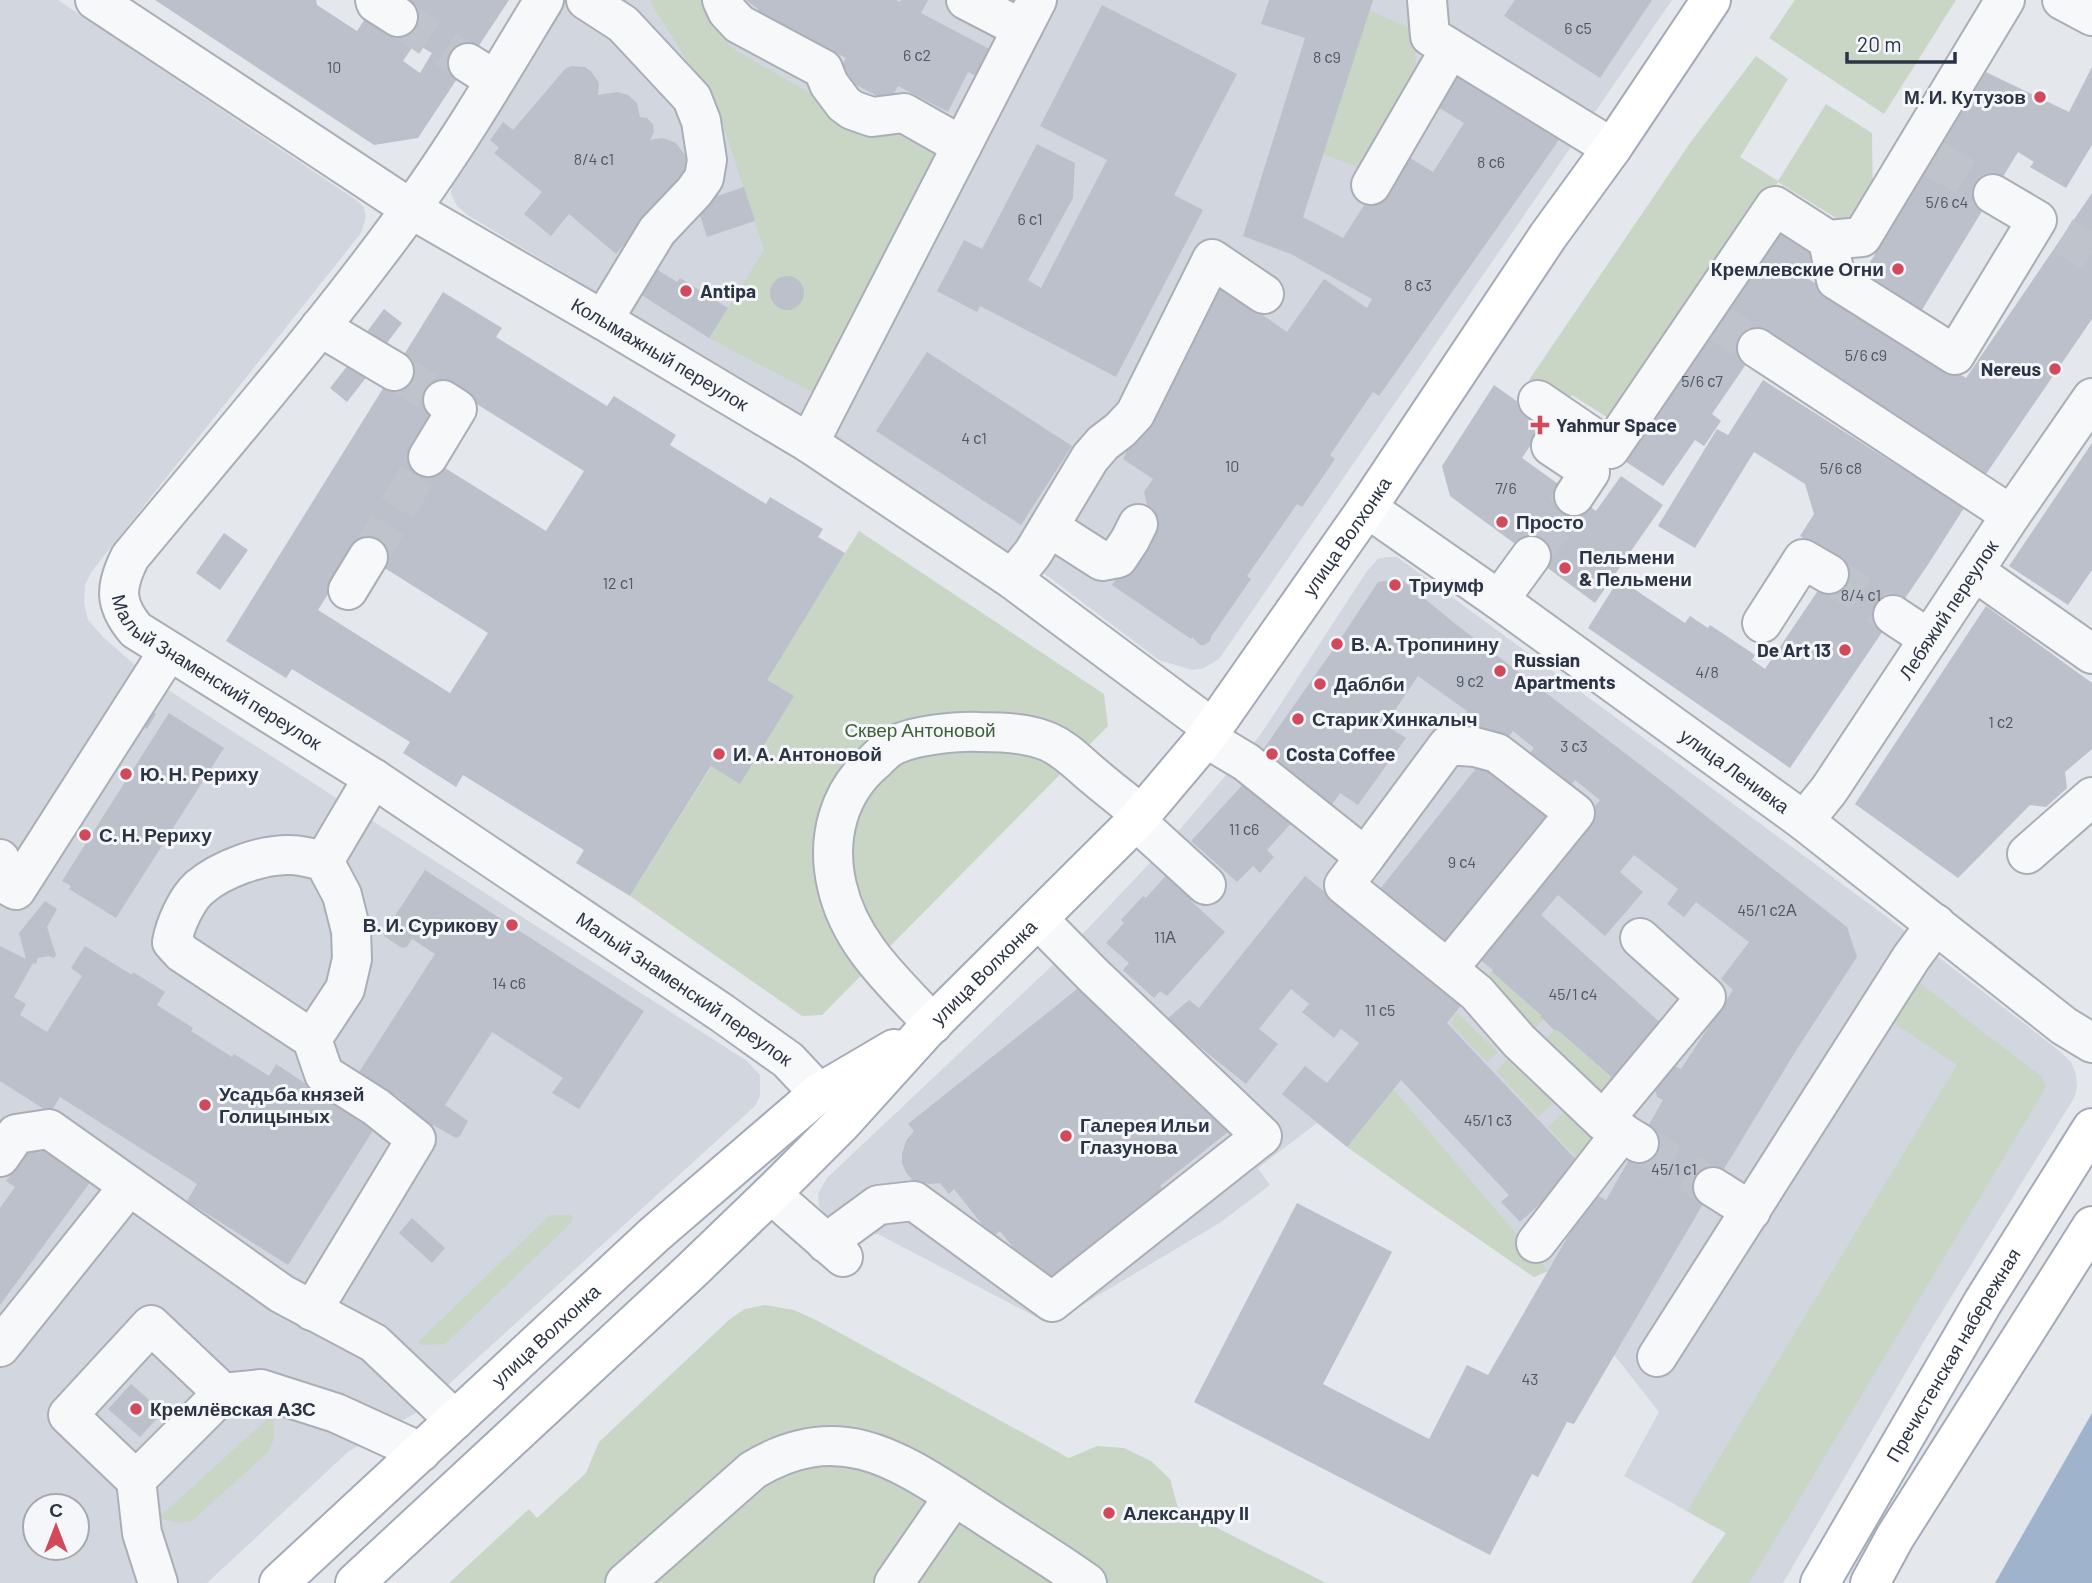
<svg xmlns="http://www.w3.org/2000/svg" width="2092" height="1583" viewBox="0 0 2092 1583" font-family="Barlow,sans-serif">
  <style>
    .built { fill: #d2d6de; fill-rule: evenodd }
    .green { fill: #c9d6c5 }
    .water { fill: #9fb4cc }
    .building { fill: #bbc0ca; fill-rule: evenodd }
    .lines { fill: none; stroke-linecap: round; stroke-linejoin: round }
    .minor-tunnel { stroke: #bfc3cb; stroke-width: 38; stroke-dasharray: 38 19; stroke-linecap: butt }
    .minor-casing { stroke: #a9aeb7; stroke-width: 42 }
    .major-casing { stroke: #a3abb8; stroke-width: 42 }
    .minor { stroke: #f7f8fa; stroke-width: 38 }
    .major { stroke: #fff; stroke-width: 38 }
    .poi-dot { fill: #d1495b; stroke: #f4f6f9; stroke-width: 2.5 }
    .labels { text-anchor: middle; stroke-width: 6; stroke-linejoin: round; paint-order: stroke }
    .number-label { font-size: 16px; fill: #4f5766 }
    .poi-label { font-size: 19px; font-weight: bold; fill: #2b3445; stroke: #f4f6f9; text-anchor: start }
    .street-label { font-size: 19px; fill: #2b3445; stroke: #f4f6f9 }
    .park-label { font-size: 19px; fill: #3f6138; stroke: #f4f6f9 }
  </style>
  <rect width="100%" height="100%" fill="#e4e7ec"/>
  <!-- built -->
  <g class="built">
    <path d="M0 0H58L356 200 363 206 366 217 361 233 92 571 85 585 84 603 88 620 103 637 151 679 747 1061 760 1075V1096L755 1106 419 1411 348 1452 207 1583H0ZM35 1506H77V1548H35Z"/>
    <path d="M559 0H1672L1219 659 1204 668 1192 670 1159 660 1037 568 932 509 614 303 469 216 457 206 451 194 452 179Z"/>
    <path d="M1387 557H1397L1415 570 1887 917 2058 1050 2071 1062 2076 1075 2077 1087 2074 1098 1927 1336 1783 1583H1691L1726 1533 1624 1476 1659 1412 1548 1271 1534 1277 1419 1198 1317 1123 1258 1168 1270 1185 1221 1222 1062 1317 1040 1319 878 1234H861L848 1227 827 1216 819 1207 818 1194 827 1178 1058 960 1164 848 1261 734 1367 571 1378 559Z"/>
  </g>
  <!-- green -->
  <g class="green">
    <path d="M649 0H702C710 21 719 37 737 51L880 134 902 132 942 154 816 394 709 338 764 250 719 112Z"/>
    <path d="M1795 0H1956L1884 114 1769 38Z"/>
    <path d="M1369 10 1414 30 1417 84 1366 170 1323 154Z"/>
    <path d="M1756 56 1788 79 1740 157 1778 181 1826 104 1872 133 1873 207 1844 223 1778 182 1616 423 1572 395 1565 404 1529 380 1690 143Z"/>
    <path d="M859 531 1104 694 1108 726 822 1015 802 1016 630 896Z"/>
    <path d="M1492 972 1542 1016 1543 1019 1532 1032 1480 984Z"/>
    <path d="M1913 978 2041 1076 2046 1085 2045 1089 1749 1583H1691L1726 1533 1687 1511 1957 1065 1895 1024 1892 1019Z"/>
    <path d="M1457 1013 1498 1052 1487 1062 1450 1023Z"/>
    <path d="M1554 1030 1559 1031 1616 1081 1603 1095 1544 1042Z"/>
    <path d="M1507 1060 1554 1103 1538 1117 1496 1071Z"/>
    <path d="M1393 1089 1548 1271 1534 1277 1419 1198 1347 1147Z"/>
    <path d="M1564 1112 1591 1137 1596 1146 1583 1165 1548 1127Z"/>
    <path d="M550 1215H571L573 1218 572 1222 445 1344 422 1345 418 1342Z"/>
    <path d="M765 1305 794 1310 818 1321 1069 1458 1097 1446 1124 1448 1151 1461 1170 1479 1178 1508 1326 1583H449L529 1509 537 1518 586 1473 599 1442 730 1319 745 1309Z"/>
    <path d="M273 1414 274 1439 269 1451 192 1521 180 1523 158 1518Z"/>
  </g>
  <!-- water -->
  <path class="water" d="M2092 1413V1583H1995Z"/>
  <!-- building -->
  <g class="building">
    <path d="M155 0H316L317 5 357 31 370 11 392 26 409 0H509L418 138 374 145ZM415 43 432 53 420 73 403 61Z"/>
    <path d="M746 0H896L900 2 901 0H928L921 13 995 52 981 78 968 72 948 112 898 86 889 102 837 75 846 58 818 44 814 50 755 16 758 9Z"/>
    <path d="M1269 0H1373L1303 217 1343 238 1399 151 1433 172 1464 123 1428 101 1449 67 1561 137 1379 396 1373 392 1330 455 1335 459 1302 507 1297 504 1247 576 1251 579 1213 634H1212L1210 641 1204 645H1200L1192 637 1191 639 1112 585 1159 518 1148 510 1144 492 1153 479 1123 459 1211 279 1287 332 1324 279 1367 308 1372 299 1291 254 1243 236 1305 38 1261 24Z"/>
    <path d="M1515 0H1652L1600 78 1504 16Z"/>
    <path d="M1102 5 1237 74 1174 195 1203 210 1116 377 980 306 977 312 937 291 964 240 982 249 1037 144 1075 163 1073 198 1028 280 1041 288 1107 160 1040 126Z"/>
    <path d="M571 66 585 67 591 71 599 83 598 95 617 92 628 95 637 103 640 117 647 118 653 124 654 132 650 140 662 138 669 140 676 143 685 155 687 170 616 254 569 214 551 236 524 214 542 192 494 153 499 148 490 140 503 122 513 130 565 69Z"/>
    <path d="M2092 67V145L2066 188 2030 167 2034 162 2018 152 1917 318 1858 282 1986 72 2069 112Z"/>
    <path d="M744 187 755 221 707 237 696 203Z"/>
    <path d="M2092 193V319L1986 474 1768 332 1712 414 1721 421 1704 446 1695 440 1663 486 1620 458 1770 227 1817 257 1804 276 1966 378Z"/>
    <path d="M656 269 677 282 680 278 728 308 709 338 640 294Z"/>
    <circle cx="787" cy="293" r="17"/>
    <path d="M443 292 502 328 496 337 607 406 614 396 676 435 670 445 766 504 770 497 823 529 818 537 845 553 767 680 794 696 740 784 711 766 630 896 576 863 584 850 463 775 456 787 403 753 410 742 292 669 286 678 226 641ZM451 388 584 471 546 531 413 448ZM356 550 488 633 450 693 318 610Z"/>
    <path d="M384 309 402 323 381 351 363 337Z"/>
    <path d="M927 352 1072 446 1021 525 876 431Z"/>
    <path d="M355 356 372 370 347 402 330 388Z"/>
    <path d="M1763 380 1964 508 1929 563 1790 768 1588 628 1619 579 1685 623 1690 616 1708 628 1710 625 1755 655 1752 660 1765 669 1838 561 1800 536 1814 514 1805 484 1754 452 1695 548 1658 526 1717 429 1728 435Z"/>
    <path d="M1494 385 1546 422 1522 458 1596 511 1621 476 1663 505 1595 603 1450 496 1442 466Z"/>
    <path d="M2092 443V570L2068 605 2009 566Z"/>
    <path d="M224 533 248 550 220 590 196 573Z"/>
    <path d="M1401 579 1453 622 1655 776 1847 927 1857 957 1797 1049 1713 1187 1574 1424 1567 1422 1538 1477 1532 1474 1490 1555 1194 1402 1297 1203 1392 1252 1323 1384 1429 1439 1467 1365 1488 1375 1593 1193 1606 1200 1663 1100 1657 1097 1655 1089 1668 1067 1675 1066 1681 1069 1733 990 1721 979 1749 942 1696 902 1684 917 1667 904 1678 889 1634 855 1620 872 1643 892 1605 936 1558 895 1541 915 1664 1026 1616 1081 1559 1031 1554 1030 1543 1019 1540 1017 1542 1016 1492 972 1493 970 1473 954 1600 800 1575 780 1566 792 1525 760 1534 748 1513 731 1504 743 1476 739 1457 725 1467 711 1418 676 1385 725 1406 738 1358 805 1340 793 1326 813 1257 758 1337 644 1378 582Z"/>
    <path d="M1986 606 2092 683V749L2065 772 2067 788 2046 807 2030 805 1958 878 1855 804Z"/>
    <path d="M146 708 156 714 147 729 137 722Z"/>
    <path d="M169 713 224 748 116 918 69 889 71 886 62 881Z"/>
    <path d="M1481 762 1555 821 1447 956 1373 898Z"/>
    <path d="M1249 778 1295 819 1267 850 1274 857 1260 873 1253 866 1237 882 1191 841Z"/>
    <path d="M425 870 644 1011 579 1109 552 1093 563 1078 492 1032 445 1105 468 1121 460 1136 456 1138 433 1125 429 1132 397 1113 404 1101 359 1072 435 954 412 939 407 947 402 948 384 936 385 931Z"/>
    <path d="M1170 871 1197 895 1191 901 1225 932 1167 996 1160 991 1154 998 1123 970 1129 963 1106 943 1124 923 1121 920 1143 896 1146 898Z"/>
    <path d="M1305 876 1463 1003 1447 1023 1582 1166 1520 1222 1501 1202 1509 1195 1401 1080 1347 1147 1282 1094 1305 1066 1327 1083 1359 1043 1341 1029 1334 1038 1302 1012 1309 1004 1291 989 1259 1029 1278 1044 1246 1084 1180 1031 1161 1047 1164 1056 1210 1113 1212 1112 1228 1132 1160 1186 1165 1192 1045 1288 1000 1231 992 1237 954 1189 949 1194 940 1183 931 1184 919 1183 912 1180 906 1172 902 1163V1154L906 1141 914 1131 908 1124 1086 982 1136 1046 1189 1000 1199 1008Z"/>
    <path d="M45 901 57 909 47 927 56 955 54 958 49 956 38 958 36 964 33 963 14 997 26 1004 20 1015 47 1032 82 976 71 968 85 946 132 975 133 972 165 992 157 1005 193 1028 191 1031 232 1057 234 1054 269 1076 276 1064 374 1129 288 1265 187 1201 197 1184 60 1097 50 1113 0 1081V946L26 959 19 933Z"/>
    <path d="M32 1147 40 1153 44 1147 91 1181 0 1305V1208L15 1187 6 1181Z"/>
    <path d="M412 1218 445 1248 432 1263 399 1233Z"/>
    <path d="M131 1384 163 1412 140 1437 108 1409Z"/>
  </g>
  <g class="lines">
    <!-- minor-tunnel -->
    <g class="minor-tunnel">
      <path d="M398 17 468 63"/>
      <path d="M1933 158 1993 194"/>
      <path d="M2063 236 2092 253"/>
      <path d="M1711 318 1757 348"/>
      <path d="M394 371 443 400"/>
      <path d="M1531 556 1574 496"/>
      <path d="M368 557 428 457"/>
      <path d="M1829 574 1893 615"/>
      <path d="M1639 1143 1713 1187"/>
    </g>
    <defs>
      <g id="minor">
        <path id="s1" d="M95 0 411 209 603 320 809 443 1012 579 1212 728"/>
        <path d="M375 0 376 3 398 17"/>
        <path id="s2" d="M544 0C501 71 459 143 410 210 323 330 225 442 130 557 115 587 114 604 136 630L373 778 722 1013 788 1060 819 1093"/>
        <path d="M586 0 623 24 692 98 701 121 707 160 704 178 694 192 657 231 603 320"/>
        <path d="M722 0 727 11 739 24 823 69 829 84 844 104 852 110 872 117 904 113 962 146"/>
        <path d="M966 0 1022 29"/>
        <path d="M1427 0 1430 36 1612 148"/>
        <path d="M2062 0 2092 16"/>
        <path d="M468 63 495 80"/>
        <path d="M1371 185 1450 49"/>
        <path d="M1828 240 1836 280 1955 355 2037 220 1993 194"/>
        <path d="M320 327 394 371"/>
        <path d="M1757 348 2011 515"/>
        <path d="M1538 400 1610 449 1775 206 1828 240 1862 237 2005 0"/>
        <path d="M809 443 1037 0"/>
        <path d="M1551 446 1590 472 1574 496"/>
        <path d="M428 457 457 409 443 400"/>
        <path id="s3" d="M1367 508 1499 600 1804 821 2064 1026 2092 1043"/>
        <path d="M1049 527 1102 561 1118 558 1130 540 1138 524"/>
        <path d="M1974 571 2092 654"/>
        <path d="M1012 579 1033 553 1090 458 1103 443 1120 430 1135 414 1212 259 1264 294"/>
        <path d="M348 590 368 557"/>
        <path d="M1499 600 1531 556"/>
        <path d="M1893 615 1929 639"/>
        <path d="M1762 623 1803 559 1829 574"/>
        <path d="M1206 738 1246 762 1365 857 1448 745 1475 747 1497 753 1575 813 1448 969"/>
        <path d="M1136 821 1206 885"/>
        <path id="s4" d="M1804 821 1829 790 2011 515 2092 398"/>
        <path d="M2027 854 2092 797"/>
        <path d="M1365 857 1344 885 1477 993 1519 1041 1603 1121 1639 1143"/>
        <path d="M0 859 5 884 16 890 168 652"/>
        <path d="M324 861 373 778"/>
        <path d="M933 1024C894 982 850 944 837 886 826 839 838 792 875 761 880 756 886 750 891 747 912 735 957 731 980 732 1003 732 1028 733 1049 742 1067 750 1080 765 1095 777 1110 790 1126 802 1141 814"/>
        <path d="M1603 1121 1706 997 1640 938"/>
        <path d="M0 1157 16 1134 49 1129 282 1294 374 1343 455 1420"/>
        <path d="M1713 1187 1751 1211"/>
        <path d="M771 1194 843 1257"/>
        <path d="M826 1243 878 1205 914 1201 1052 1302 1262 1136 1093 975 1038 919"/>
        <path d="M1536 1243 1622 1132"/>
        <path d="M312 1311 416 1139 376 1107 324 1074 312 1039 182 953 172 942C175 925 186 900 199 888 221 869 262 854 291 855 302 855 313 859 324 861L342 895 351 931 352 959 345 989 312 1039"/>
        <path d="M0 1347 129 1186"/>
        <path d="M1657 1357 1911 958 1936 924"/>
        <path d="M136 1480 68 1415 151 1325 223 1393"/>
        <path d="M158 1583 142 1533 136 1480 223 1393 261 1389 336 1413 421 1452"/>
        <path d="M625 1583 753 1470C843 1416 902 1463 979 1512 1015 1536 1052 1558 1087 1583"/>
        <path d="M894 1583 954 1496"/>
      </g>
      <g id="major">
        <path id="s5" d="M279 1583 655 1234 819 1093 894 1049"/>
        <path id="s6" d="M355 1583 691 1271 771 1194 841 1124 926 1030 1136 821 1206 738 1367 508 1548 236 1612 148 1711 0"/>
        <path id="s7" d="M1820 1583 1983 1302 2092 1128"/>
        <path d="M1870 1583 1895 1537 2092 1226"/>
      </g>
    </defs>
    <!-- minor casing -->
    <use href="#minor" class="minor-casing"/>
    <!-- major casing -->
    <use href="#major" class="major-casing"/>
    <!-- minor -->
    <use href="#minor" class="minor"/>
    <!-- major -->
    <use href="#major" class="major"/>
  </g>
  <!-- markers -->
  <g class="poi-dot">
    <circle cx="2040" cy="97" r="7"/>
    <circle cx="1898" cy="269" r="7"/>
    <circle cx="686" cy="291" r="7"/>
    <circle cx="2055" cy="369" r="7"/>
    <path d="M1536.5 414.5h7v7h7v7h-7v7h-7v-7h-7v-7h7z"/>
    <circle cx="1502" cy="522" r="7"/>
    <circle cx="1565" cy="568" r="7"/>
    <circle cx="1395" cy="585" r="7"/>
    <circle cx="1337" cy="644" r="7"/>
    <circle cx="1845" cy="650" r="7"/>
    <circle cx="1500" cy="671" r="7"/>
    <circle cx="1320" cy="684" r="7"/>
    <circle cx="1298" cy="719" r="7"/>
    <circle cx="719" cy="754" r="7"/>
    <circle cx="1272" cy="754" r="7"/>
    <circle cx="126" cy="774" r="7"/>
    <circle cx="85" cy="835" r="7"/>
    <circle cx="512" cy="925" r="7"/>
    <circle cx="205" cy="1105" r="7"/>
    <circle cx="1066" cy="1136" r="7"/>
    <circle cx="136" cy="1409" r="7"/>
    <circle cx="1109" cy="1513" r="7"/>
  </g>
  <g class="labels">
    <!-- number labels -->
    <g class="number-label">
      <text x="1578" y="34">6 с5</text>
      <text x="917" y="61">6 с2</text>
      <text x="1327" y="63">8 с9</text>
      <text x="334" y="73">10</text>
      <text x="594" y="165">8/4 с1</text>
      <text x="1491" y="168">8 с6</text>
      <text x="1947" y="208">5/6 с4</text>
      <text x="1030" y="225">6 с1</text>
      <text x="1418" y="291">8 с3</text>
      <text x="1866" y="361">5/6 с9</text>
      <text x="1702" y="387">5/6 с7</text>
      <text x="974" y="444">4 с1</text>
      <text x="1232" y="472">10</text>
      <text x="1841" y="474">5/6 с8</text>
      <text x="1506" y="494">7/6</text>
      <text x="618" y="589">12 с1</text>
      <text x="1861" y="601">8/4 с1</text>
      <text x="1707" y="678">4/8</text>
      <text x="1470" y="687">9 с2</text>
      <text x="2001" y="728">1 с2</text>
      <text x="1574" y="752">3 с3</text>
      <text x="1244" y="835">11 с6</text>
      <text x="1462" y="868">9 с4</text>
      <text x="1767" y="916">45/1 с2А</text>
      <text x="1165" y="943">11А</text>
      <text x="509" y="989">14 с6</text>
      <text x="1573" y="1000">45/1 с4</text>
      <text x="1380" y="1016">11 с5</text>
      <text x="1488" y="1126">45/1 с3</text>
      <text x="1674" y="1175">45/1 с1</text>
      <text x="1530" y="1385">43</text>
    </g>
    <!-- poi labels -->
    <g class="poi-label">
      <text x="2026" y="104" text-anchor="end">М. И. Кутузов</text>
      <text x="1884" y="276" text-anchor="end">Кремлевские Огни</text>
      <text x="700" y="298">Antipa</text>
      <text x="2041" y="376" text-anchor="end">Nereus</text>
      <text x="1556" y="432">Yahmur Space</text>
      <text x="1516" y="529">Просто</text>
      <text x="1579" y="564">Пельмени<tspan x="1579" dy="22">&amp; Пельмени</tspan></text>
      <text x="1409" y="592">Триумф</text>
      <text x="1351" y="651">В. А. Тропинину</text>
      <text x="1831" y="657" text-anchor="end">De Art 13</text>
      <text x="1514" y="667">Russian<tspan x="1514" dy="22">Apartments</tspan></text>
      <text x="1334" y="691">Даблби</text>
      <text x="1312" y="726">Старик Хинкалыч</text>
      <text x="733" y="761">И. А. Антоновой</text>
      <text x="1286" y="761">Costa Coffee</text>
      <text x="140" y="781">Ю. Н. Рериху</text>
      <text x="99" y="842">С. Н. Рериху</text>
      <text x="498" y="932" text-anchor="end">В. И. Сурикову</text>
      <text x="219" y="1101">Усадьба князей<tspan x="219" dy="22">Голицыных</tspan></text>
      <text x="1080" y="1132">Галерея Ильи<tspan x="1080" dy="22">Глазунова</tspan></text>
      <text x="150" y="1416">Кремлёвская АЗС</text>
      <text x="1123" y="1520">Александру II</text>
    </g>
    <!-- street labels -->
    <g class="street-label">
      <text dy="7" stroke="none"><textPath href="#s1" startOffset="667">Колымажный переулок</textPath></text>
      <text dy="7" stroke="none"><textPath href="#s6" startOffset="1446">улица Волхонка</textPath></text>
      <text dy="7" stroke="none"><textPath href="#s4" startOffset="256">Лебяжий переулок</textPath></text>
      <text dy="7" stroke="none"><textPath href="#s2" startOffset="863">Малый Знаменский переулок</textPath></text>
      <text dy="7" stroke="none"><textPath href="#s3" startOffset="452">улица Ленивка</textPath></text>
      <text dy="7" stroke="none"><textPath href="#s6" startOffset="877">улица Волхонка</textPath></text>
      <text dy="7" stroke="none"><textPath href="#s2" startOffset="1430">Малый Знаменский переулок</textPath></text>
      <text dy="7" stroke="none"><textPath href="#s5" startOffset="364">улица Волхонка</textPath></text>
      <text dy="7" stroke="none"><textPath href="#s7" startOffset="264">Пречистенская набережная</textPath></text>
    </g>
    <!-- park labels -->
    <g class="park-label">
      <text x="920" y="737">Сквер Антоновой</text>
    </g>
  </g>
  <!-- north arrow -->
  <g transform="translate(56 1527)"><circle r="33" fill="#f4f6f9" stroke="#a4a8b1" stroke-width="2"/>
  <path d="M0-5L12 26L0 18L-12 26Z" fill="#d1495b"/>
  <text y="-10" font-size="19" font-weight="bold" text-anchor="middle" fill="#2b3445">С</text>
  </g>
  <!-- scale -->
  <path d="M1847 52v10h108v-10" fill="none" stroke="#2b3445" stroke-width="3.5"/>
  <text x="1857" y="52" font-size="21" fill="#2b3445" stroke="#f4f6f9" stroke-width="5" paint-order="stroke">20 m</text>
</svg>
